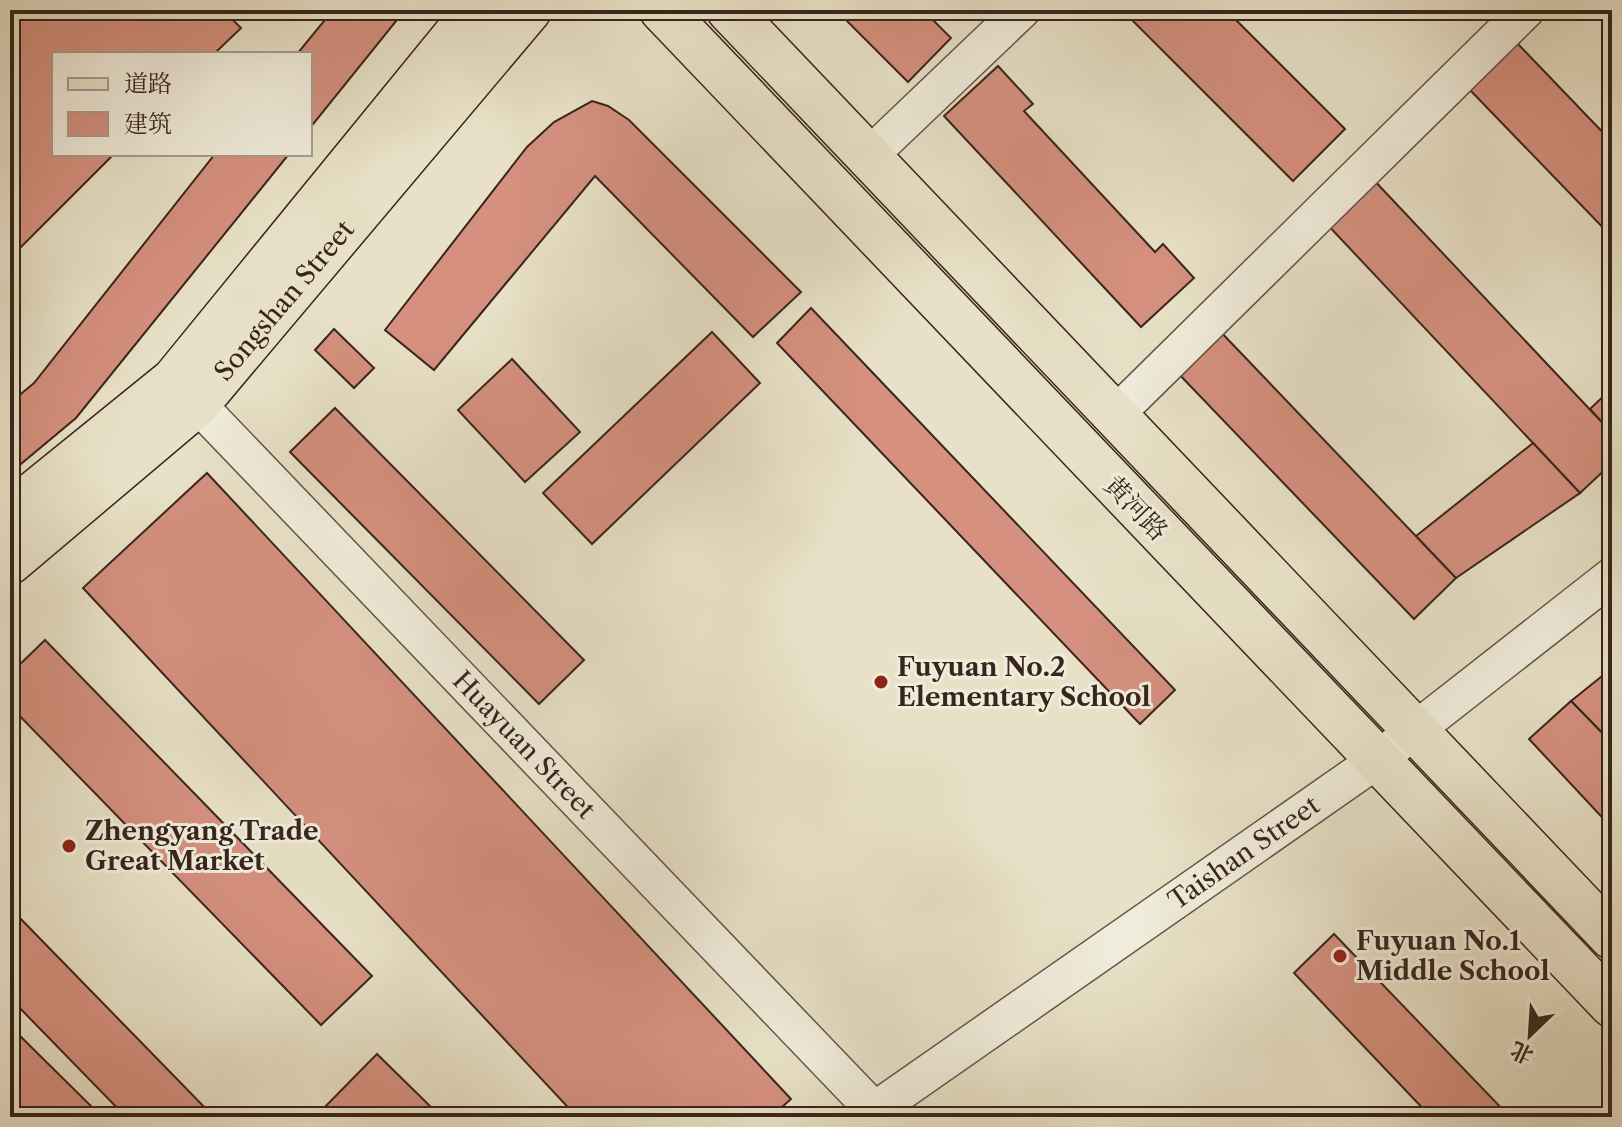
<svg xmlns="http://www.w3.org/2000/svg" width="1622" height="1127" viewBox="0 0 1622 1127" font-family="'Libre Caslon Text','Noto Serif SC',serif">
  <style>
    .building { fill: #d5907f; stroke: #38251c; stroke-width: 2 }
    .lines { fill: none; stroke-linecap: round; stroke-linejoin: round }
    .minor-casing { stroke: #645447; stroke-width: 39 }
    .major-casing { stroke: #38251c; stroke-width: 47 }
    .minor { stroke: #f0ecdb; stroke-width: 36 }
    .major { stroke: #e8e1c7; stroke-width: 44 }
    .poi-dot { fill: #8f2418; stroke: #f0ecdb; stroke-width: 3 }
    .labels { text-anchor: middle; stroke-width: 6; stroke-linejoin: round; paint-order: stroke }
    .street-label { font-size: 26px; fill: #38251c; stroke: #f0ecdb }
    .poi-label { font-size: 26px; font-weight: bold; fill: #38251c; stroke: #f0ecdb; text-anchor: start }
  </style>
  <rect width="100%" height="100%" fill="#e8e1c7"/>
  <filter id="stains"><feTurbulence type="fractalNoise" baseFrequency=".0025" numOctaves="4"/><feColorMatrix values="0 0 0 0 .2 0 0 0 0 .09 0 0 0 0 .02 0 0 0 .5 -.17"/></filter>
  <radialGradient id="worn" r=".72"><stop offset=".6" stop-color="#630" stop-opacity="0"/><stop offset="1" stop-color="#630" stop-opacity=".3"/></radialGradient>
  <!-- building -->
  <g class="building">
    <path d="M10 10H223L241 28 214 54H54V154H114L10 258Z"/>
    <path d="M333 10H405L310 128V54H297Z"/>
    <path d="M836 10H923L951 38 908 82Z"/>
    <path d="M1122 10H1226L1345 129 1293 181Z"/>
    <path d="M1517 43 1612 142V237L1469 89Z"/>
    <path d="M998 66 1033 104 1024 111 1155 252 1163 244 1194 278 1141 327 944 116Z"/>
    <path d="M592 101 608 106 629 120 801 292 753 337 595 176 434 370 385 330 527 147 554 122Z"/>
    <path d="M215 154H289L76 418 10 473V403L34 383Z"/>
    <path d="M1371 177 1612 433V463L1580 493 1324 221Z"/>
    <path d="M811 308 1175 690 1140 724 777 343Z"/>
    <path d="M1217 328 1456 578 1414 619 1174 369Z"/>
    <path d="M334 329 374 368 354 388 315 350Z"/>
    <path d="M712 332 760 383 592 544 543 493Z"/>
    <path d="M512 359 580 432 525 482 458 410Z"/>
    <path d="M1612 388V433L1590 409Z"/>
    <path d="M335 408 584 660 539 704 290 452Z"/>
    <path d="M1533 443 1580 493 1456 578 1416 536Z"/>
    <path d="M207 473 791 1099 771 1117H577L83 588Z"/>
    <path d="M45 640 372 976 321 1025 10 706V674Z"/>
    <path d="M1612 668V743L1571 701Z"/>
    <path d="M1571 701 1612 743V828L1529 739Z"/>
    <path d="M15 913 214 1117H126L10 998V917Z"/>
    <path d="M1334 934 1510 1117H1431L1294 973Z"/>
    <path d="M12 1028 102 1117H10Z"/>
    <path d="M377 1054 437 1113 432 1117H315Z"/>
    <path d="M1612 1073V1094L1602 1083Z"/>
    <path d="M454 1109 462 1117H446Z"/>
  </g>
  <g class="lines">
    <defs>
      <g id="minor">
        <path d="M868 157 1022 10"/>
        <path id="s1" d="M178 384 874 1110"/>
        <path d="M1114 416 1526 10"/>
        <path id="s2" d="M865 1117 1377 760 1612 576"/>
      </g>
      <g id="major">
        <path d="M662 10 1612 1005"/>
        <path d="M729 10 1612 937"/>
        <path d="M10 513 174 380 476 10"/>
        <path id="s3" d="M10 562 197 404 529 10"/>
      </g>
    </defs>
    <!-- minor casing -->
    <use href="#minor" class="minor-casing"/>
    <!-- major casing -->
    <use href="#major" class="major-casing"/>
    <!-- minor -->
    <use href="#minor" class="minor"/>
    <!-- major -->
    <use href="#major" class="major"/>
  </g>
  <!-- markers -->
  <g class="poi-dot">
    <circle cx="881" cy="682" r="8"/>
    <circle cx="69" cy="846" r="8"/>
    <circle cx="1340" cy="956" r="8"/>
  </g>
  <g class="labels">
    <!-- street labels -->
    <g class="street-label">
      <text dy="9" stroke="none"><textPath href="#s3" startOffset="380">Songshan Street</textPath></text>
      <text transform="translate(1136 508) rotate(46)" y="9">黄河路</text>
      <text dy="9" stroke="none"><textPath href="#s1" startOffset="500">Huayuan Street</textPath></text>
      <text dy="9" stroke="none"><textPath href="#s2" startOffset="462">Taishan Street</textPath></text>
    </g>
    <!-- poi labels -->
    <g class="poi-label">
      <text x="897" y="676">Fuyuan No.2<tspan x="897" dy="30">Elementary School</tspan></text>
      <text x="85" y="840">Zhengyang Trade<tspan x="85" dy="30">Great Market</tspan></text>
      <text x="1356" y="950">Fuyuan No.1<tspan x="1356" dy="30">Middle School</tspan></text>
    </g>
  </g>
  <!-- margin -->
  <rect width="1622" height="1127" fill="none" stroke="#e8e1c7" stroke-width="40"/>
  <rect x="12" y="12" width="1598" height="1103" fill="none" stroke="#38251c" stroke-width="4"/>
  <rect x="20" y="20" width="1582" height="1087" fill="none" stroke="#38251c" stroke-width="2"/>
  <!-- legend -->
  <rect x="52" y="52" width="260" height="104" fill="#f0ecdb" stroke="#a69c8f" stroke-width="2"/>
  <rect x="68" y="78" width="40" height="12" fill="#e8e1c7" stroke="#a69c8f" stroke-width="2"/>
  <text x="124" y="92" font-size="24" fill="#38251c">道路</text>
  <rect x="68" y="112" width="40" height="24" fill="#d5907f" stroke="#a69c8f" stroke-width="2"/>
  <text x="124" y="132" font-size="24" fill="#38251c">建筑</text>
  <!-- north arrow -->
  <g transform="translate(1530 1035) rotate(205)" stroke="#f0ecdb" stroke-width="6" paint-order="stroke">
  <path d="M0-6L14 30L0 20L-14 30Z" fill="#38251c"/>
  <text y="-12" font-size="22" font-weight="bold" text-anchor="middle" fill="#38251c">北</text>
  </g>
  <rect width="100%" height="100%" filter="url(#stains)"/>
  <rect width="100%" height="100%" fill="url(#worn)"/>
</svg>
